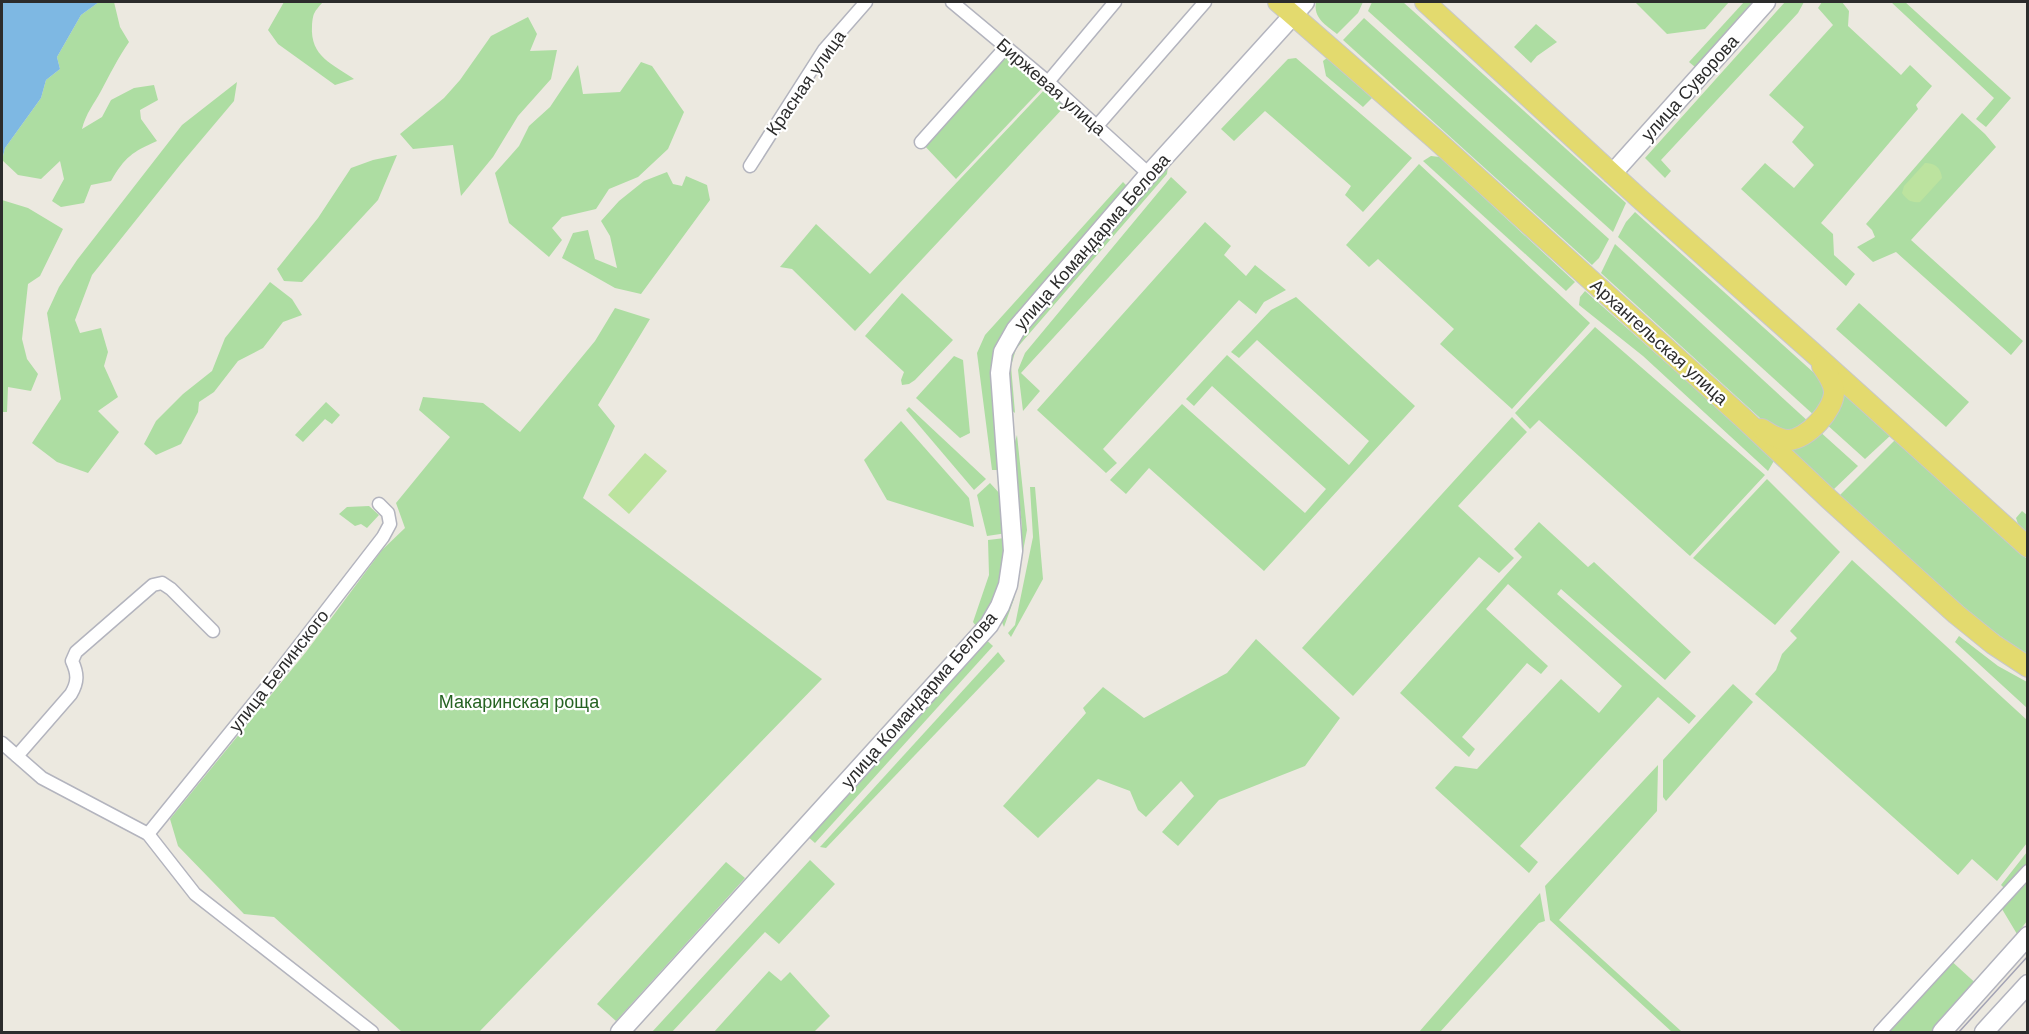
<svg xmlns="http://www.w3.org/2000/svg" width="2029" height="1034" viewBox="0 0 2029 1034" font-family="Arial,sans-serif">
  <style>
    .green { fill: #addda2 }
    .pitch { fill: #bce39f }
    .water { fill: #7eb8e3 }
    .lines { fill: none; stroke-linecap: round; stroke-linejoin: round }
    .minor-casing { stroke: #b3b4be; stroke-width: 15 }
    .secondary-casing { stroke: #b3b4be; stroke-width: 21 }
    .primary-casing { stroke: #c8c8c8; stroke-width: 22 }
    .minor { stroke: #fff; stroke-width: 12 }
    .secondary { stroke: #fff; stroke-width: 18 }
    .primary { stroke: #e3da6e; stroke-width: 20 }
    .tram { stroke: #a3a3b4; stroke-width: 1.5 }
    .labels { text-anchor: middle; stroke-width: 4.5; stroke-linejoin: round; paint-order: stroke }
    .street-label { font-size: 18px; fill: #2c2c2c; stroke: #fff }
    .park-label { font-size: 18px; fill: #266322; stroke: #fff }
  </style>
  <rect width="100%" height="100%" fill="#ece9e0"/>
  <!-- green -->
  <g class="green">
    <path d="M99 2H114L120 27 129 42C118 58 110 74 101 91 94 104 86 113 82 129L102 117 111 100 134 88 154 85 158 100 140 110 141 119 157 141C132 152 125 157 111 181L91 185 84 203 61 207 52 201 64 179 60 161 41 179 18 175 2 160 5 148 41 98 46 80 60 69 57 57 81 15Z"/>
    <path d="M284 2H323C314 12 313 13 312 26 310 57 333 64 354 79L335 85 278 44 268 30Z"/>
    <path d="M1316 2H1363L1358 13 1337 34C1326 25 1313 18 1316 2Z"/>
    <path d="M1372 2H1403L1626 203 1613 232 1368 11Z"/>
    <path d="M1635 2H1729L1705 29 1667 34Z"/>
    <path d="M1744 2H1754L1695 67 1689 62Z"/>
    <path d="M1785 2H1804L1798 13 1661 160 1671 171 1665 178 1645 158Z"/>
    <path d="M1822 2H1842L1849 11 1848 26 1901 75 1910 65 1932 86 1916 105 1918 109 1821 223 1833 234 1834 255 1855 274 1846 286 1741 189 1765 163 1794 188 1814 165 1792 142 1804 127 1769 95 1833 25 1818 8Z"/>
    <path d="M1891 2H1905L2011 98 1986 127 1976 119 1994 98Z"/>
    <path d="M528 17 537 34 530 51 557 50 551 79 518 116 493 157 461 196 453 145 413 149 400 134 444 98 460 80 491 36Z"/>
    <path d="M1364 18 1609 239 1599 258 1592 265 1343 40Z"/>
    <path d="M1536 24 1557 42 1537 56 1531 63 1514 47Z"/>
    <path d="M1006 47 1048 82 956 179 921 142Z"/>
    <path d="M1296 58 1412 158 1363 212 1345 195 1351 186 1265 111 1234 141 1221 129 1288 59Z"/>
    <path d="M1327 58 1372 98 1363 107 1326 76 1323 61Z"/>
    <path d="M641 62 652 66 684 112 668 149 638 177 609 189 596 209 562 217 552 228 562 240 549 257 509 223 495 173 519 146 529 126 550 107 578 65 583 94 620 92Z"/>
    <path d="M237 82 234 101 180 165 92 275 75 320 80 333 101 328 108 352 104 366 118 397 98 411 119 432 88 473 57 462 32 443 61 399 47 313 59 287 77 260 182 125Z"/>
    <path d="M1047 87 1066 105 855 331 792 269 780 267 816 224 870 274Z"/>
    <path d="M1962 113 1985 134 1996 147 1911 240 2023 341 2011 355 1896 252 1873 262 1857 247 1875 237 1872 230 1866 224Z"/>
    <path d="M397 155 378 200 302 282 284 281 277 269 318 218 351 168 373 160Z"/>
    <path d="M1431 156 1440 157 1575 282 1566 291 1423 161Z"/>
    <path d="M1419 164 1590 323 1512 409 1440 344 1454 329 1378 259 1369 267 1346 245Z"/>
    <path d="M1168 166 1167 174 1016 349 1011 366 1015 413 1010 409 1007 376 1010 355 1018 338Z"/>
    <path d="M667 172 673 184 682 186 686 176 707 185 710 200 641 294 615 288 562 258 573 233 588 230 595 259 617 268 610 236 601 221 619 201 644 181Z"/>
    <path d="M1171 177 1187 192 1021 373 1040 391 1023 411 1018 370 1025 353Z"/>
    <path d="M1123 182 1130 189 1002 335 992 359 1001 470H992L977 353 985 335Z"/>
    <path d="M2 200 28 208 63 229 40 276 28 284 22 339 27 359 38 374 31 391 8 387 7 412H2Z"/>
    <path d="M1635 212 1823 381 1828 391 1816 417 1618 237 1626 222Z"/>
    <path d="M1205 222 1231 246 1224 255 1246 276 1255 265 1286 290 1264 302 1256 314 1239 300 1103 449 1117 463 1106 473 1037 410Z"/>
    <path d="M1615 244 1810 423 1794 435 1772 429 1601 273Z"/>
    <path d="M270 282 292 299 302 315 283 322 263 348 238 361 214 392 199 402 198 412 181 444 156 455 144 444 156 421 183 394 212 371 225 338Z"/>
    <path d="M1585 291 1775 459 1768 471 1643 356 1579 305 1580 297Z"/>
    <path d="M902 293 953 340 915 380 909 384 902 385 901 380 904 372 865 336Z"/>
    <path d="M1296 297 1415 406 1264 571 1149 468 1126 494 1110 480 1182 404 1305 513 1326 489 1212 386 1194 406 1186 399 1227 355 1349 465 1369 441 1257 340 1239 358 1231 352 1271 310Z"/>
    <path d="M1859 303 1969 402 1946 427 1836 329Z"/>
    <path d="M615 308 650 319 598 405 615 426 583 498 822 679 479 1032H402L274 917 244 914 178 846 170 819 306 652 382 550 405 528 396 503 450 437 419 410 423 397 483 403 520 432 595 341Z"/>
    <path d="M1595 327 1765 475 1690 556 1539 420 1530 429 1515 413Z"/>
    <path d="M954 356 963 360 970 433 960 438 916 398Z"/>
    <path d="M1840 388 1891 435 1865 459 1825 423Z"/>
    <path d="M326 402 340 415 332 424 325 419 303 442 295 435Z"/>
    <path d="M909 407 986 479 974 490 906 410Z"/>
    <path d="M1512 417 1527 432 1458 506 1514 558 1499 573 1479 557 1353 696 1302 648Z"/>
    <path d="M901 421 969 498 974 527 887 500 864 460Z"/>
    <path d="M1818 430 1858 466 1833 490 1782 445Z"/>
    <path d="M1017 435 1027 530 1014 599 1004 627 1001 620C1011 590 1023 562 1022 530 1021 499 1007 464 1017 435Z"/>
    <path d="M1896 439 2027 559V655C1959 609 1900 551 1839 496Z"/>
    <path d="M1767 479 1840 552 1775 625 1693 558Z"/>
    <path d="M990 483 1001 495 1007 533 987 536 977 495Z"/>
    <path d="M1030 487H1035L1043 579 1011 637 1008 633 1015 625 1033 537Z"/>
    <path d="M369 506 379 515 367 528 361 524 355 526 339 514 347 507Z"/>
    <path d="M2022 511 2027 515V533L2018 524 2016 518Z"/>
    <path d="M1539 522 1588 567 1594 562 1691 652 1665 680 1561 589 1557 594 1696 716 1689 724 1658 697 1520 846 1538 862 1529 873 1435 788 1455 766 1477 769 1561 679 1599 713 1622 686 1508 584 1486 609 1548 666 1541 674 1527 663 1462 737 1475 749 1469 757 1400 693 1522 557 1514 549Z"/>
    <path d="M1005 538 1006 563 999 597 979 630 973 622 989 575 988 540Z"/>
    <path d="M1852 560 2027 720V843L1997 881 1972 859 1958 875 1755 694 1776 670 1782 654 1797 638 1790 631Z"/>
    <path d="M1959 636 1998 666 2027 682V708L1955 642Z"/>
    <path d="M983 637 993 646 815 843 806 835Z"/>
    <path d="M1256 639 1340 718 1305 766 1219 800 1178 846 1162 832 1194 796 1181 781 1146 817 1138 810 1130 791 1098 779 1038 838 1003 806 1086 713 1083 708 1103 687 1144 718 1227 673Z"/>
    <path d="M998 652 1005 661 826 848 820 847Z"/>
    <path d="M1733 684 1753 702 1666 801 1663 797V760Z"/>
    <path d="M1658 765 1657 811 1559 920 1681 1031 1679 1032H1672L1550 920 1545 886Z"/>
    <path d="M2027 852V921L2017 934 2002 909 2013 896 2001 885Z"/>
    <path d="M810 860 835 884 779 944 765 932 672 1032H652Z"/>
    <path d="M726 862 745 878 616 1021 597 1004Z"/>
    <path d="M1540 893 1545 921 1539 923 1440 1032H1419Z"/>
    <path d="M1948 958 1981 988 1942 1032H1880Z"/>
    <path d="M769 971 781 981 790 972 830 1016 814 1032H714Z"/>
  </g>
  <!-- pitch -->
  <g class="pitch">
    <path d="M1925 163C1935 163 1941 168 1942 178L1920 202C1911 203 1907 200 1902 193L1904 186Z"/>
    <path d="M645 453 667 471 629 514 608 495Z"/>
  </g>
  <!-- water -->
  <path class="water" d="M2 2H99L81 15 57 57 60 69 46 80 41 98 5 148 2 160Z"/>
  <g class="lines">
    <defs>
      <g id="minor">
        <path d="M952 2 1048 82 1149 174"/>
        <path d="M1048 82 1115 2"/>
        <path d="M1096 127 1205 2"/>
        <path d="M921 142 1006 47"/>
        <path d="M750 166 824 50 866 2"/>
        <path d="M2 743 42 778 148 834 195 894 372 1032"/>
        <path d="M17 756 71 694C78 682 78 674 72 661L76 652 153 585 162 583 171 589 213 631"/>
        <path d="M148 834 267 687 383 537 390 524 388 513 379 504"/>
        <path d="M1880 1032 2028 871"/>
      </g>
      <g id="secondary">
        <path d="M1612 174 1766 2"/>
        <path d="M620 1032 989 625 1000 606 1008 585 1013 551 1000 373 1003 352 1016 329 1149 174 1305 2"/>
        <path d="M1942 1032 2028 936"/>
        <path d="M1984 1032 2028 984"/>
      </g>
      <g id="primary">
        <path d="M1278 2 1435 139 1742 417 1830 500 1956 614 1993 644 2028 667"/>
        <path d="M1425 2 1640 199 1811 351 2028 547"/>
        <path d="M1762 429C1770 434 1778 440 1788 440 1807 440 1835 409 1834 391 1833 381 1827 374 1822 366"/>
      </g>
    </defs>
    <!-- minor casing -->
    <use href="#minor" class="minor-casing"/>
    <!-- secondary casing -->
    <use href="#secondary" class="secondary-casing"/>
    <!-- primary casing -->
    <use href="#primary" class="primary-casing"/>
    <!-- minor -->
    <use href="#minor" class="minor"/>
    <!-- secondary -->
    <use href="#secondary" class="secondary"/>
    <!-- primary -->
    <use href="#primary" class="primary"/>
    <!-- tram -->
    <path class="tram" d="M1959 1032 2028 956"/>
  </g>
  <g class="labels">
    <!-- street labels -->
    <g class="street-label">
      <text transform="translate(806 83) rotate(-55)" y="6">Красная улица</text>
      <text transform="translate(1051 87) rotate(41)" y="6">Биржевая улица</text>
      <text transform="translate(1690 88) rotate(-48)" y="6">улица Суворова</text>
      <text transform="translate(1092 242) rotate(-49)" y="6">улица Командарма Белова</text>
      <text transform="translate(1659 342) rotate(42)" y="6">Архангельская улица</text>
      <text transform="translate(279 671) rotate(-52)" y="6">улица Белинского</text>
      <text transform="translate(919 700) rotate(-49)" y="6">улица Командарма Белова</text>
    </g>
    <!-- park labels -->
    <g class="park-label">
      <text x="519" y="708">Макаринская роща</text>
    </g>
  </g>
  <!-- border -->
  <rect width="2029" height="1034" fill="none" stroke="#2c2c2c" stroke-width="6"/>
</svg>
